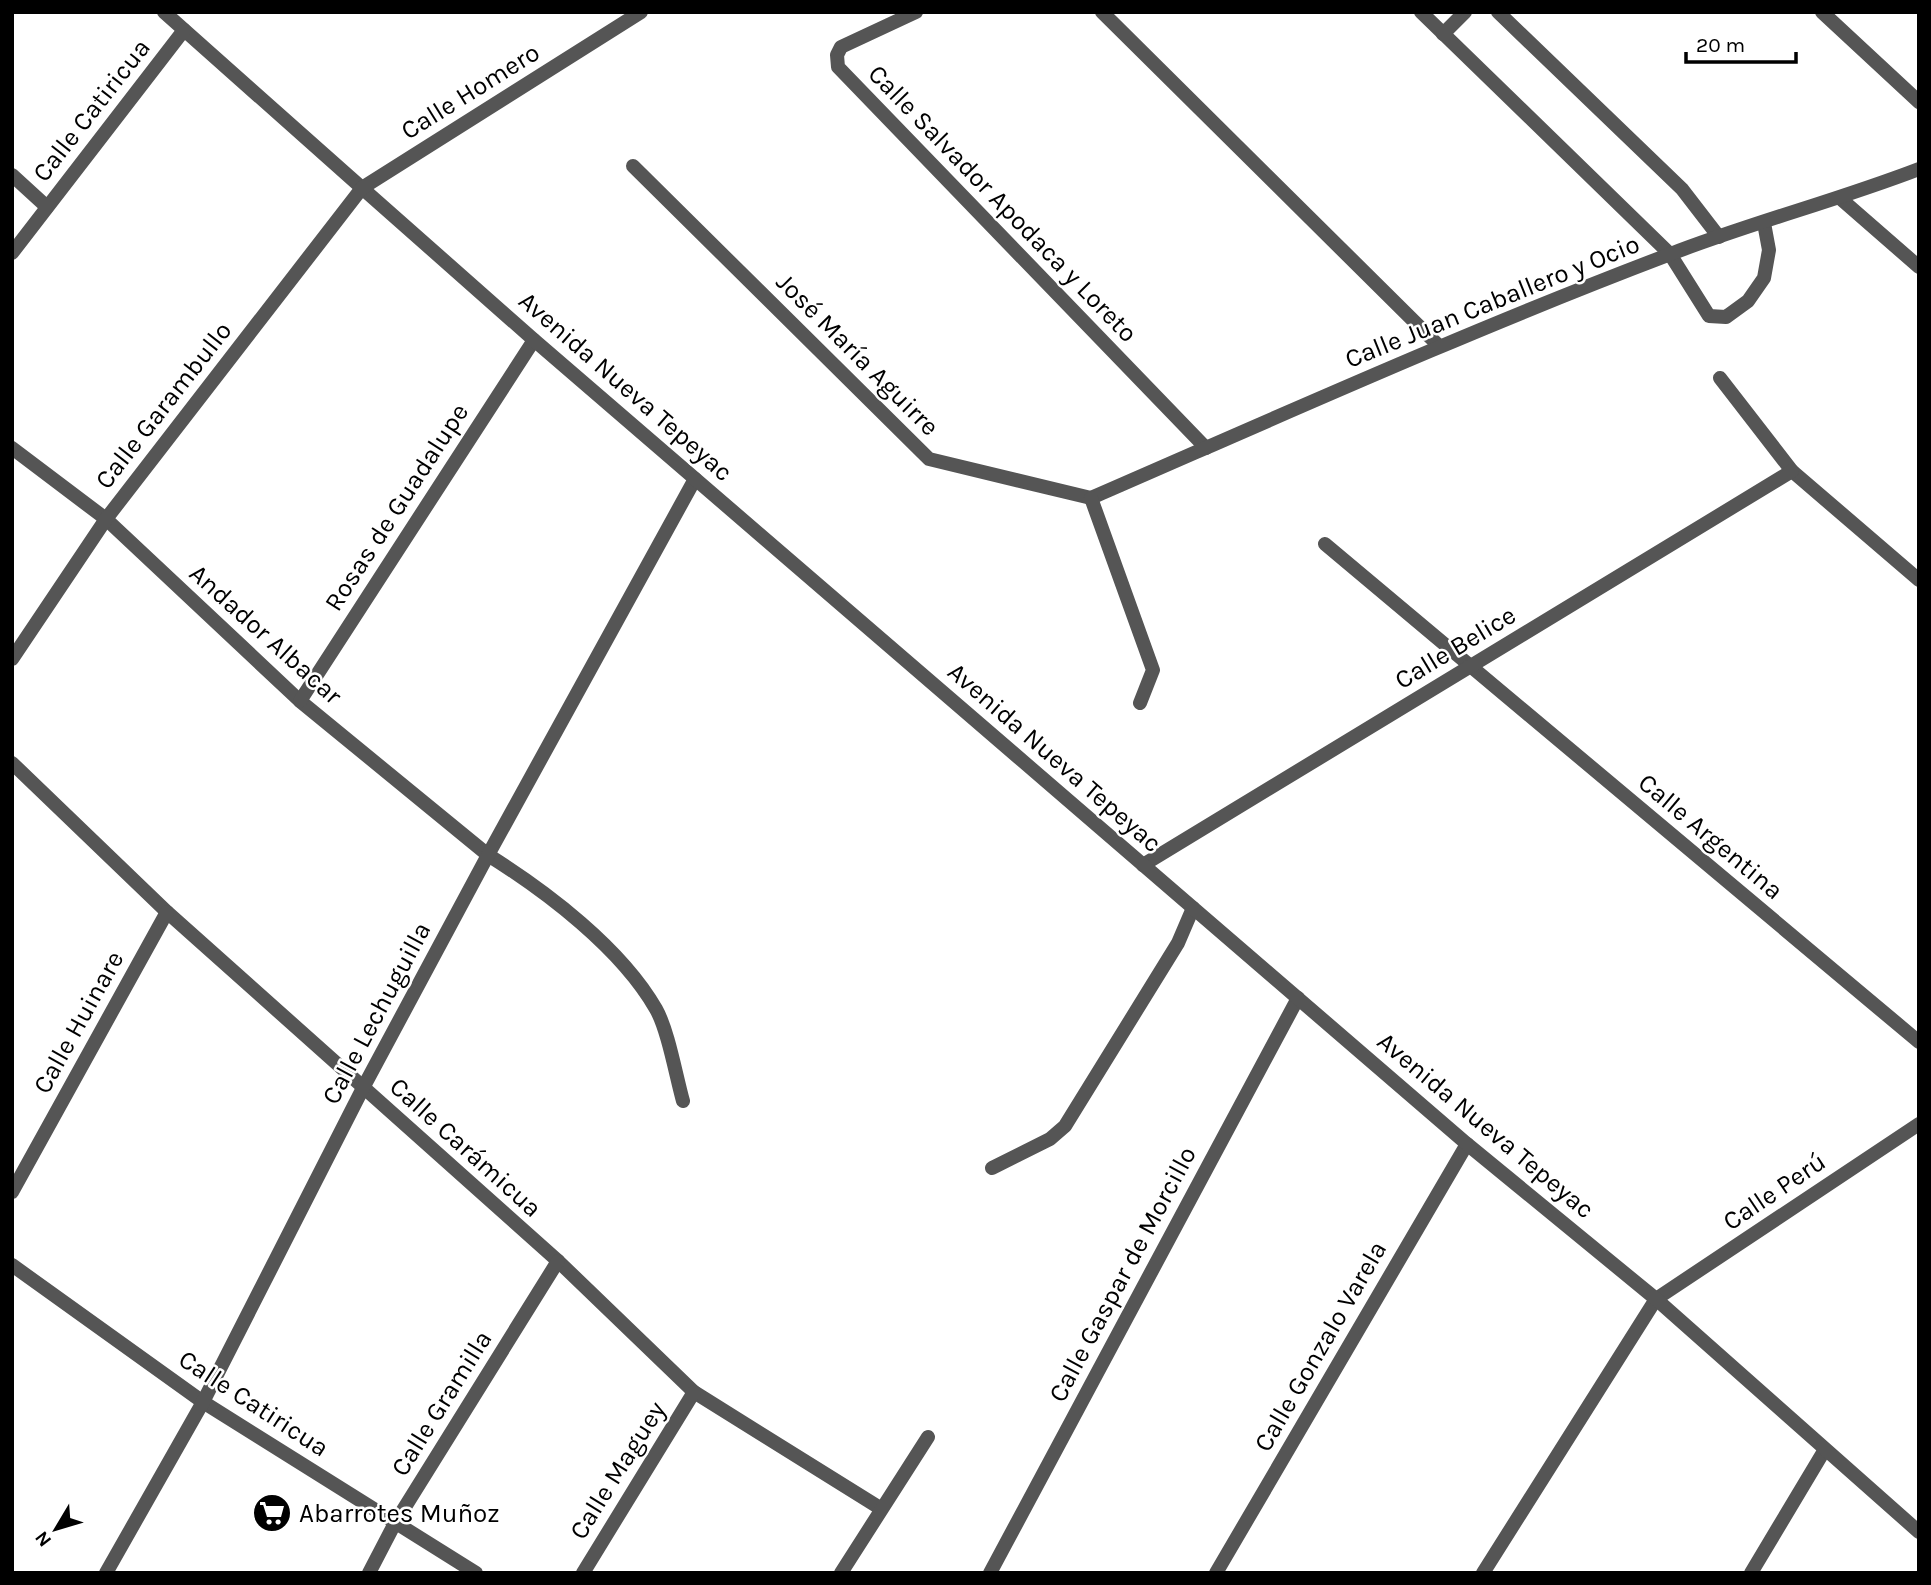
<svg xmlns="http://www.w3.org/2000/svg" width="1931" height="1585" viewBox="0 0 1931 1585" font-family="Karla,sans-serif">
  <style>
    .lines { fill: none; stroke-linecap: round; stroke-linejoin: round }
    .service { stroke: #555; stroke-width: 14 }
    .minor { stroke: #555; stroke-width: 14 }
    .tertiary { stroke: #555; stroke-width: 14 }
    .labels { text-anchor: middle; stroke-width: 5; stroke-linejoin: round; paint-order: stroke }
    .street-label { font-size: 26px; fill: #000; stroke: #fff }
    .poi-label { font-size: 26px; fill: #000; stroke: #fff; text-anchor: start }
  </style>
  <rect width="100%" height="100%" fill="#fff"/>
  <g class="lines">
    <!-- service -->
    <g class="service">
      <path d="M488 855C547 892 621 948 656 1009 668 1030 676 1076 683 1101"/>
      <path d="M992 1168 1050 1139 1065 1126 1178 943 1193 908"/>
    </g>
    <!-- minor -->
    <g class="minor">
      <path d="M164 12 362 188"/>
      <path d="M916 12 841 47 837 55 838 67 1206 448"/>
      <path d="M1102 12 1439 346"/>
      <path d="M1421 12 1670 254 1709 316 1726 317 1748 301 1764 278 1769 250 1764 223"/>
      <path d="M1498 12 1682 189 1719 237"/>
      <path d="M1822 12 1919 102"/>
      <path d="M1443 34 1465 12"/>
      <path d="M633 166 929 459 1091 498"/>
      <path d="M12 175 47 207"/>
      <path d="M1841 199 1919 267"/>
      <path d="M12 253 184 30"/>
      <path d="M1720 378 1792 471 1919 580"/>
      <path d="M12 448 106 519 300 701 488 855"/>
      <path d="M1091 498C1282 415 1473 329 1668 255 1750 223 1836 201 1919 169"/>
      <path d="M1091 498 1153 670 1140 703"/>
      <path d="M1325 544 1919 1042"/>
      <path d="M300 701 534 340"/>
      <path d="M12 763 167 912 558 1261 694 1392 880 1508"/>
      <path d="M1143 865 1792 471"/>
      <path d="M12 1192 167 912"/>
      <path d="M12 1265 203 1402 476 1573"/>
      <path d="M106 1573 203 1402 363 1088 488 855 695 479"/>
      <path d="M369 1573 395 1523 558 1261"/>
      <path d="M583 1573 694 1392"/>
      <path d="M841 1573 928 1437"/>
      <path d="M990 1573 1298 998"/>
      <path d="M1216 1573 1467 1144"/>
      <path d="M1483 1573 1656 1299 1919 1124"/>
      <path d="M1751 1573 1824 1451"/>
    </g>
    <!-- tertiary -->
    <g class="tertiary">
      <path d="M362 188 534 340 1467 1144 1656 1299 1919 1532"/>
      <path d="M12 659 106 519 362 188 641 12"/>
    </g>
  </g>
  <!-- icons -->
  <defs>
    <symbol id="supermarket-disc" viewBox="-11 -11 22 22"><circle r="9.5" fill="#000" stroke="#fff"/><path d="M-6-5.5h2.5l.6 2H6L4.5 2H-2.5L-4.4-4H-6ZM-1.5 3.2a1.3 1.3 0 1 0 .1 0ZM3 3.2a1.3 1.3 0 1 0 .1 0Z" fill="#fff"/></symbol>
  </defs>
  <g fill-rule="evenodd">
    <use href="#supermarket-disc" x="250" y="1491" width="44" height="44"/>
  </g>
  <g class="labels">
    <!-- street labels -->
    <g class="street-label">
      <text transform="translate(470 91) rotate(-32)" y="9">Calle Homero</text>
      <text transform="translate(91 110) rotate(-52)" y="9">Calle Catiricua</text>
      <text transform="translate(1003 203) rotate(46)" y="9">Calle Salvador Apodaca y Loreto</text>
      <text transform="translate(1492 301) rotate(-22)" y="9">Calle Juan Caballero y Ocio</text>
      <text transform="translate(858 354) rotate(45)" y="9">José María Aguirre</text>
      <text transform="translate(626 386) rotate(41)" y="9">Avenida Nueva Tepeyac</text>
      <text transform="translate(163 405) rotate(-52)" y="9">Calle Garambullo</text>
      <text transform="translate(396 507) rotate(-57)" y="9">Rosas de Guadalupe</text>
      <text transform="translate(266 634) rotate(42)" y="9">Andador Albacar</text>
      <text transform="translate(1455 647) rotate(-31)" y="9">Calle Belice</text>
      <text transform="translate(1055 757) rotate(41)" y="9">Avenida Nueva Tepeyac</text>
      <text transform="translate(1711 836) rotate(40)" y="9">Calle Argentina</text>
      <text transform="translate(376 1013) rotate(-62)" y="9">Calle Lechuguilla</text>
      <text transform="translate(78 1022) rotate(-61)" y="9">Calle Huinare</text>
      <text transform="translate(1486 1125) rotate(40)" y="9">Avenida Nueva Tepeyac</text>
      <text transform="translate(466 1147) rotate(42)" y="9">Calle Carámicua</text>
      <text transform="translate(1774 1191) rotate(-34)" y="9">Calle Perú</text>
      <text transform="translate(1122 1274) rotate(-62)" y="9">Calle Gaspar de Morcillo</text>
      <text transform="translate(1320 1346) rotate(-60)" y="9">Calle Gonzalo Varela</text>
      <text transform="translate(254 1403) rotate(33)" y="9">Calle Catiricua</text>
      <text transform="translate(441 1403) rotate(-58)" y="9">Calle Gramilla</text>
      <text transform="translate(617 1470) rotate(-58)" y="9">Calle Maguey</text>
    </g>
    <!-- poi labels -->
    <g class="poi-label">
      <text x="299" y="1522">Abarrotes Muñoz</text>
    </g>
  </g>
  <!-- border -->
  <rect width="1931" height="1585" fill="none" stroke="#000000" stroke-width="28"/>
  <!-- north arrow -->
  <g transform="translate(56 1529) rotate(232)" stroke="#ffffff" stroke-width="5" paint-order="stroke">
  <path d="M0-5L12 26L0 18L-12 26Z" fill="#000000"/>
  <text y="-10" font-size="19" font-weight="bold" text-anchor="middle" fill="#000000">N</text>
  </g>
  <!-- scale -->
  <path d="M1686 52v10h110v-10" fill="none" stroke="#000000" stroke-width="3.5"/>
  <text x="1696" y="52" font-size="21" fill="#000000" stroke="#ffffff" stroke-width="5" paint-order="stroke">20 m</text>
</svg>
